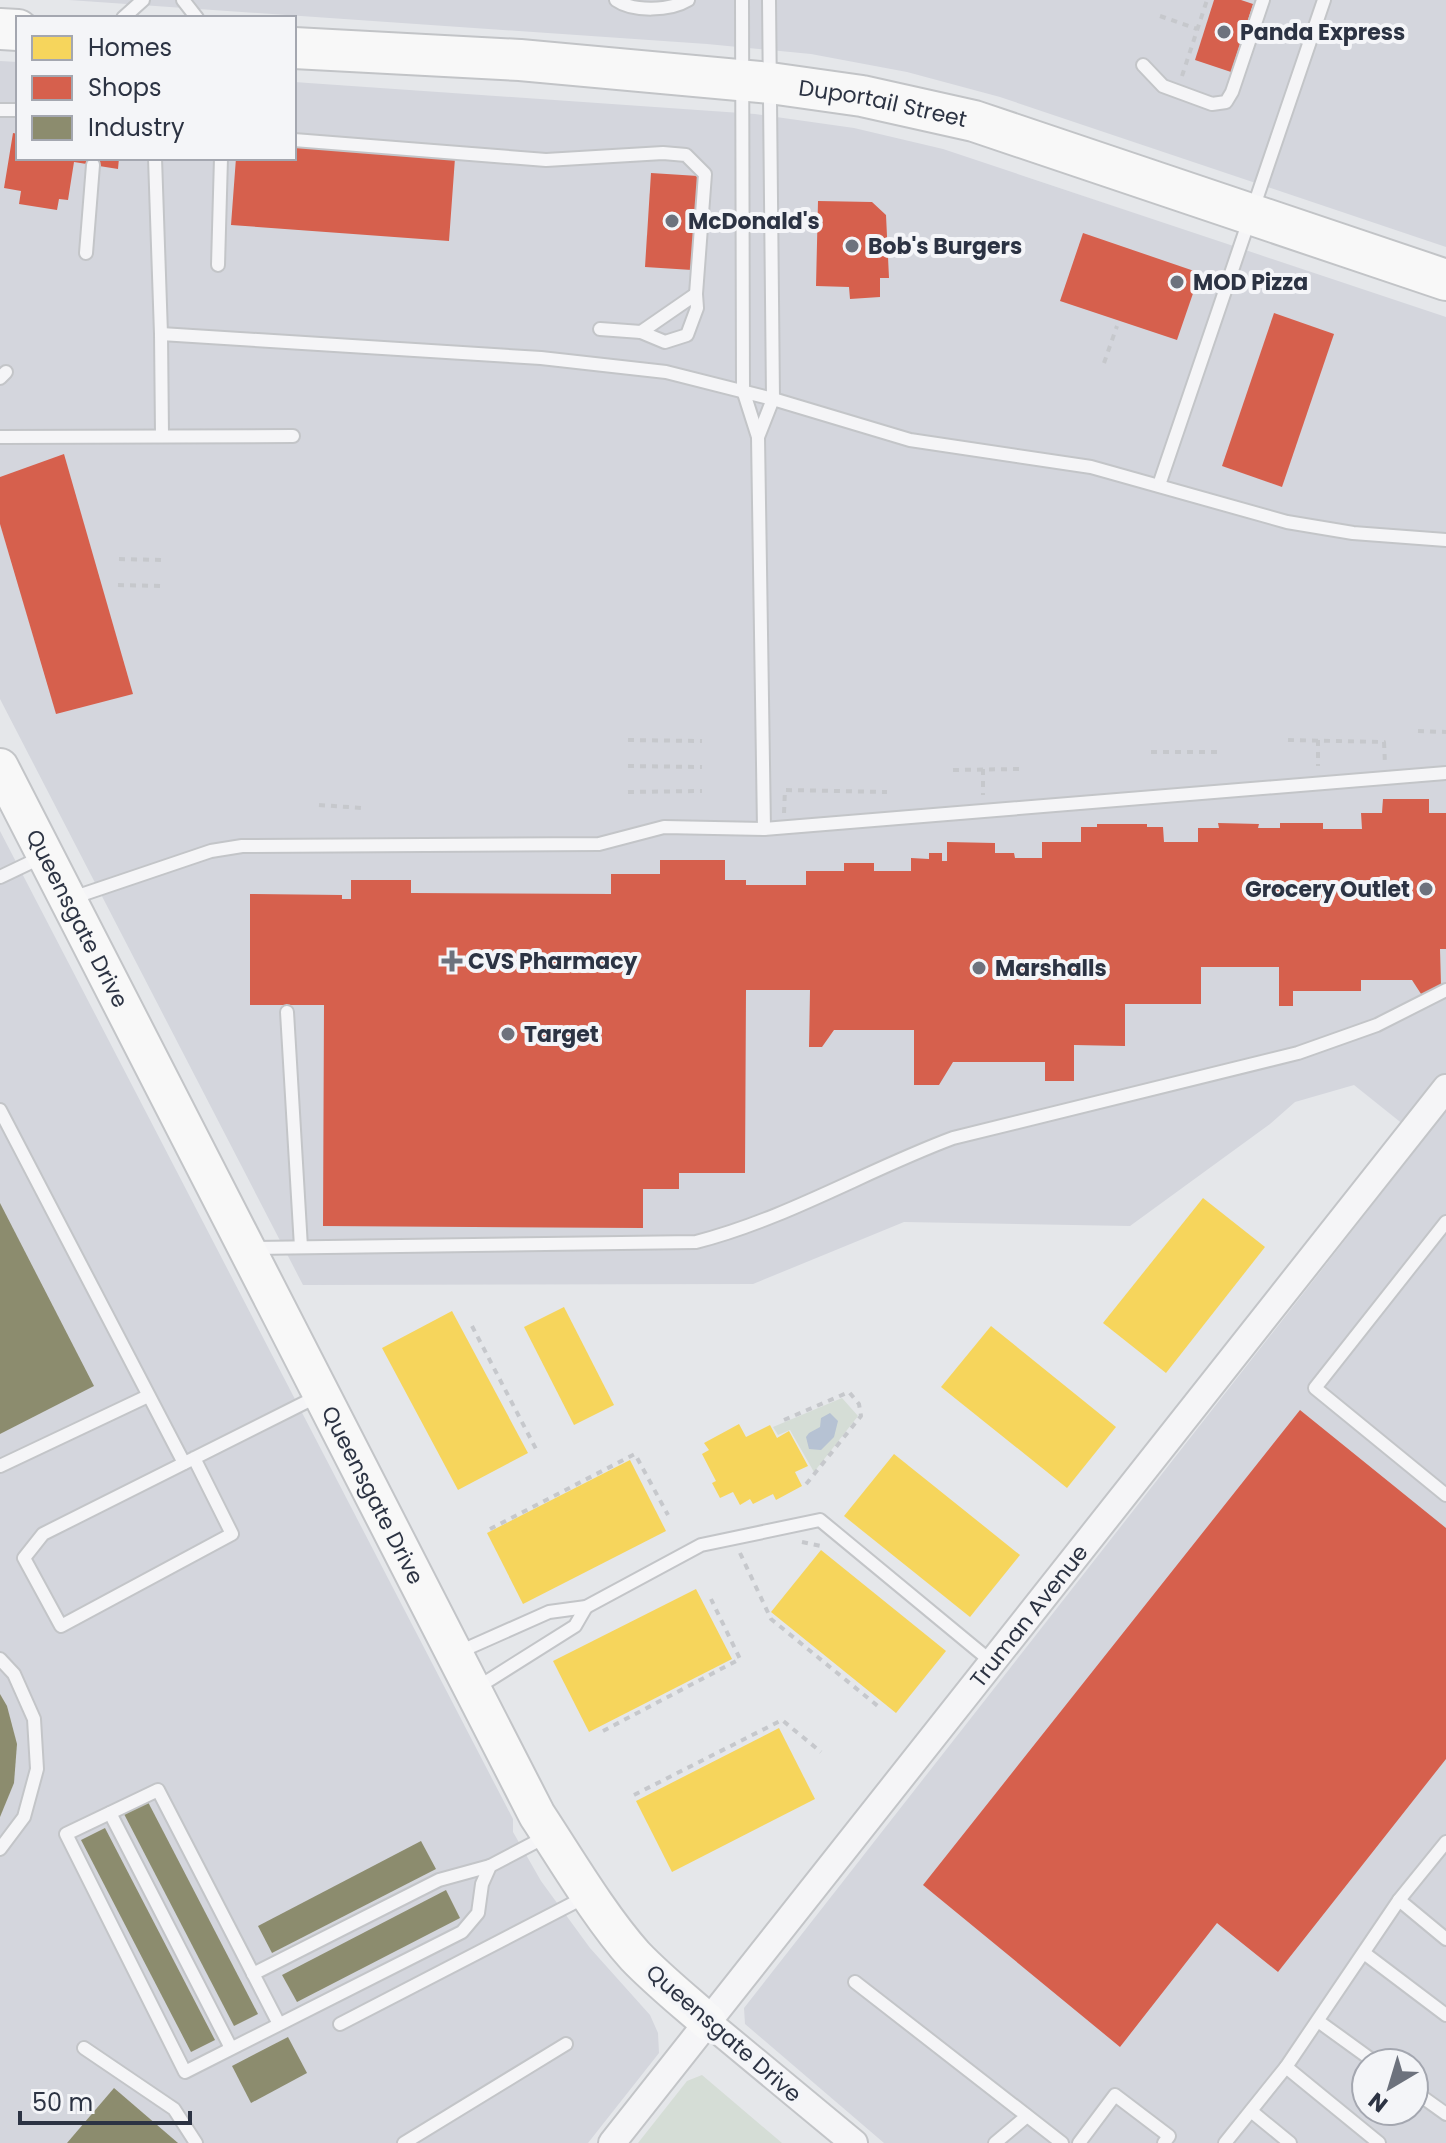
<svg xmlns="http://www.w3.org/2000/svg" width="1446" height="2143" viewBox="0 0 1446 2143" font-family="Poppins,sans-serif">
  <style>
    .built { fill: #d4d6dd; fill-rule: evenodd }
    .green { fill: #d5ddd6 }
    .water { fill: #b6c2d3 }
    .homes { fill: #f6d55c }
    .shops { fill: #d6604d }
    .industry { fill: #8c8c6e }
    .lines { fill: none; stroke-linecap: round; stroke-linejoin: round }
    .lane-casing { stroke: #c3c5c8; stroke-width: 16 }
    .street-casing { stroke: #c3c5c8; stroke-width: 30 }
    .secondary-casing { stroke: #c3c5c8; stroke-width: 40 }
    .primary-casing { stroke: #c2c4c7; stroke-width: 44 }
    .path { stroke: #c6c8cc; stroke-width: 4; stroke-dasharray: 6 6; stroke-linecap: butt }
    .lane { stroke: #f5f5f7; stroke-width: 12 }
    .street { stroke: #f5f5f7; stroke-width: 26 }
    .secondary { stroke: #f8f8f8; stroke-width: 36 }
    .primary { stroke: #f8f8f8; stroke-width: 40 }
    .poi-dot { fill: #6d727d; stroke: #f4f5f8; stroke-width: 3 }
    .labels { text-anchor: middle; stroke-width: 8; stroke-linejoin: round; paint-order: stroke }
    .poi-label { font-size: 22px; font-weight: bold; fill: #2c3343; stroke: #f4f5f8; text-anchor: start }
    .street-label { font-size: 22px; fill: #2c3343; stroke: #f4f5f8 }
  </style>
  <rect width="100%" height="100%" fill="#e5e7ea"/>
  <!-- built -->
  <g class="built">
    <path d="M69 0H1446V247L1000 97 907 72 811 54 707 44Z"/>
    <path d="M0 61 18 62V158H294V82L755 114 854 128 943 149 1446 317V1073L1404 1125 1354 1085 1295 1102 1270 1124 1130 1226 904 1222 753 1284 303 1285 0 699Z"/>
    <path d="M0 831 513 1819V1832L541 1881 590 1948 650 2015 658 2033 659 2053 588 2143H0Z"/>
    <path d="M1446 1111V2143H884L745 2024 744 2008ZM1366 2063H1414V2111H1366Z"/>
  </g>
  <!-- green -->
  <g class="green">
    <path d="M842 1398 858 1416 814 1472 790 1430 778 1435 773 1427Z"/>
    <path d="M702 2075 782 2143H638L687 2081Z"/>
  </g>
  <!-- water -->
  <path class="water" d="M830 1413 838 1421 834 1437 821 1450 809 1449 806 1437 809 1433 820 1427 821 1418Z"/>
  <!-- homes -->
  <g class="homes">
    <path d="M1203 1198 1265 1247 1166 1373 1103 1323Z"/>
    <path d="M564 1307 614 1405 574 1425 524 1327Z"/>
    <path d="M452 1311 528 1453 458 1490 382 1348Z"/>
    <path d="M991 1326 1116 1427 1067 1488 941 1387Z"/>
    <path d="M739 1424 746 1437 770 1425 777 1438 789 1431 808 1466 795 1472 802 1486 776 1500 773 1494 753 1504 750 1499 740 1505 733 1492 720 1498 712 1483 716 1481 702 1454 709 1450 704 1443Z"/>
    <path d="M894 1454 1020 1555 970 1617 844 1516Z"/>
    <path d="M630 1460 666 1531 523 1604 487 1533Z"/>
    <path d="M821 1550 946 1651 896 1713 771 1612Z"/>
    <path d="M696 1589 732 1659 589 1732 553 1661Z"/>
    <path d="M779 1728 815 1799 672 1872 636 1801Z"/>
  </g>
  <!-- shops -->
  <g class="shops">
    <path d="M1214 0H1241L1253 4 1231 72 1195 60Z"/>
    <path d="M13 133 18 134V158H119L118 169 74 162 68 200 59 199 57 210 19 204 21 191 4 188Z"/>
    <path d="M294 146 455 158 449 241 231 225 236 158H294Z"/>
    <path d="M651 173 698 176 692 270 645 267Z"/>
    <path d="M818 201 872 202 886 215 889 278H880V297L850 299 849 287 816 286Z"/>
    <path d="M1083 233 1200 273 1177 340 1060 301Z"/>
    <path d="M1274 313 1334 334 1282 487 1222 466Z"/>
    <path d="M64 454 133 694 56 714 0 524V477Z"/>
    <path d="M1383 799H1429V813H1446V949H1440L1441 985 1423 997 1412 980H1361V991H1293V1006H1279V967H1201V1004H1125V1046L1074 1045V1081H1045V1062H953L939 1085H914V1030H834L822 1047H809L810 990H746L745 1173H679V1189H643V1228L323 1226 324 1005H250V894L342 895V899H351V880H411V893L611 894V874H660V860H725V880H746V885H806V871H844V863H874V871H911V858L929 859V853H942V861H947V842L995 843V853H1014L1015 858H1042V842H1081V827H1097V824H1147V827H1163L1164 842H1198V828H1219L1218 823 1259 824 1258 828H1280V823H1323V829H1362L1361 813H1382Z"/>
    <path d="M1300 1410 1446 1528V1759L1278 1972 1217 1923 1120 2047 923 1885Z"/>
  </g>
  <!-- industry -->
  <g class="industry">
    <path d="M0 1203 94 1386 0 1434Z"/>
    <path d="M0 1694 7 1706 17 1744 14 1783 0 1817Z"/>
    <path d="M148 1802 258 2014 234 2026 124 1814Z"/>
    <path d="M105 1828 215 2040 191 2052 81 1840Z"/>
    <path d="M421 1841 436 1869 272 1953 258 1926Z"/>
    <path d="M446 1890 460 1918 297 2002 282 1975Z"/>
    <path d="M288 2037 307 2073 251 2103 232 2066Z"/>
    <path d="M114 2088 178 2143H67Z"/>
  </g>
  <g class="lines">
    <defs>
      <g id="lane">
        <path d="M183 0 197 18"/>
        <path d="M616 0C633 12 670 11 688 0"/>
        <path d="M742 0 743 390 758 437 764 829"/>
        <path d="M123 18 143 0"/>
        <path d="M1143 65 1163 86 1212 104 1226 102 1232 92 1263 0"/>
        <path d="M0 110H18"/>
        <path d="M294 140 546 160 663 153 686 155 705 174 696 294 697 308 687 335 665 342 641 332 600 329"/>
        <path d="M155 158 161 334 162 435"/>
        <path d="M86 253 93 165"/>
        <path d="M218 265 221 158"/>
        <path d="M641 332 696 294"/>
        <path d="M161 334 541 358 666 372 773 399 910 440 1091 467 1287 522 1353 533 1446 540"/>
        <path d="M0 378 6 372"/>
        <path d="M0 437 293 436"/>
        <path d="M758 437 773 399 769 0"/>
        <path d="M1159 485 1324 0"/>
        <path d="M0 877 44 856"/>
        <path d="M72 898 211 851 242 846 599 844 664 827 764 829 1446 773"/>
        <path d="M287 1012 301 1247"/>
        <path d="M0 1110 184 1463"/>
        <path d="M1446 1222 1315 1388 1446 1495"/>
        <path d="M250 1248 696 1242C786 1219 867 1170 953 1138L1298 1053 1377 1025 1446 990"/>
        <path d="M194 1458 232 1534 61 1626 24 1558 43 1534 320 1395"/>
        <path d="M0 1466 148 1396"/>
        <path d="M459 1652 549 1612 586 1607 701 1545 820 1520 993 1663"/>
        <path d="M0 1659 14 1674 34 1719 37 1769 24 1817 0 1849"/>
        <path d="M475 1689 575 1626 586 1607"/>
        <path d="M110 1813 231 2048"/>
        <path d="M1399 1900 1446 1939"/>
        <path d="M1364 1953 1446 2015"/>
        <path d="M253 1974 439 1880 490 1866"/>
        <path d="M855 1982 1062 2143"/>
        <path d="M1318 2021 1376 2063"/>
        <path d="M279 2024 158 1790 66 1834 185 2072 462 1932 478 1913 482 1884 490 1866 547 1836"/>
        <path d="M340 2024 587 1896"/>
        <path d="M84 2048 174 2109 196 2143"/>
        <path d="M1414 2091 1446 2114"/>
        <path d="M1251 2111 1290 2143"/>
        <path d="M404 2143 566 2044"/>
        <path d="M995 2143 1027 2116"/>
        <path d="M1079 2143 1115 2095 1169 2136 1164 2143"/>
        <path d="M1225 2143 1286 2067"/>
        <path d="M1379 2143 1286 2067 1399 1900 1446 1842"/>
      </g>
      <g id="street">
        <path d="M708 2022 854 2143"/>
        <path id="s1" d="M612 2143 1446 1088"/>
      </g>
      <g id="secondary">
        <path id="s2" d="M0 767 537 1815C566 1859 600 1917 635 1956 658 1980 683 2000 708 2022"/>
      </g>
      <g id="primary">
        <path d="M0 29 18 30"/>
        <path id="s3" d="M294 48 520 60 770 83 862 96 974 121 1446 280"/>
      </g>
    </defs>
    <!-- lane casing -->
    <use href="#lane" class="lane-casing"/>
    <!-- street casing -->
    <use href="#street" class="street-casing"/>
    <!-- secondary casing -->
    <use href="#secondary" class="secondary-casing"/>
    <!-- primary casing -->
    <use href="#primary" class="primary-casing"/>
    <!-- path -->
    <g class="path">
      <path d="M1160 16 1197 29"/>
      <path d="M1182 76 1207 0"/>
      <path d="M1104 363 1117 326"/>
      <path d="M119 559 161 560"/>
      <path d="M118 585 161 586"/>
      <path d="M1418 731 1446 732"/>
      <path d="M628 740 702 741"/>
      <path d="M1288 740 1384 742 1385 764"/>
      <path d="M1318 740V766"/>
      <path d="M1151 752H1221"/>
      <path d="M628 766 702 767"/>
      <path d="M983 769V795"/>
      <path d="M953 770 1020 769"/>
      <path d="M628 792 702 791"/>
      <path d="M319 805 362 808"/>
      <path d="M784 813 785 790 887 792"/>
      <path d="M472 1326 536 1449"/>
      <path d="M784 1420 849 1392 859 1404 861 1416 803 1488"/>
      <path d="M490 1529 635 1454 668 1515"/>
      <path d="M802 1542 821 1546"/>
      <path d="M740 1553 771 1619 879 1707"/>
      <path d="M603 1731 740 1659 711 1599"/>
      <path d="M634 1795 782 1720 821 1752"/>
    </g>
    <!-- lane -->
    <use href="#lane" class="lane"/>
    <!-- street -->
    <use href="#street" class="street"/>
    <!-- secondary -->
    <use href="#secondary" class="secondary"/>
    <!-- primary -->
    <use href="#primary" class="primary"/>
  </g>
  <!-- markers -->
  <g class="poi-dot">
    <circle cx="1224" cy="32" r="8"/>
    <circle cx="672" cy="221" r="8"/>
    <circle cx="852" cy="246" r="8"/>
    <circle cx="1177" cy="282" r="8"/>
    <circle cx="1426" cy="889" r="8"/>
    <path d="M448 949h8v8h8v8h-8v8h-8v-8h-8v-8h8z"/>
    <circle cx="979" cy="968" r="8"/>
    <circle cx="508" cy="1034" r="8"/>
  </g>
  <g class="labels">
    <!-- poi labels -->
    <g class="poi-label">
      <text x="1240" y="40">Panda Express</text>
      <text x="688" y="229">McDonald's</text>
      <text x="868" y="254">Bob's Burgers</text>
      <text x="1193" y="290">MOD Pizza</text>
      <text x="1410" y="897" text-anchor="end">Grocery Outlet</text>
      <text x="468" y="969">CVS Pharmacy</text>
      <text x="995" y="976">Marshalls</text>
      <text x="524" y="1042">Target</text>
    </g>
    <!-- street labels -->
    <g class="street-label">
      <text dy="8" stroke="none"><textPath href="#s3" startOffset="592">Duportail Street</textPath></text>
      <text dy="8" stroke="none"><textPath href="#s2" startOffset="170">Queensgate Drive</textPath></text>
      <text dy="8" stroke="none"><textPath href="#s2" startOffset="818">Queensgate Drive</textPath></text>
      <text dy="8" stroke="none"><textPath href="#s1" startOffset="672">Truman Avenue</textPath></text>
      <text transform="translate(724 2033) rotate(41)" y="8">Queensgate Drive</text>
    </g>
  </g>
  <!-- legend -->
  <rect x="16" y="16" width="280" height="144" fill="#f4f5f8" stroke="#a4a7b0" stroke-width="2"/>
  <rect x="32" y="36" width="40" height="24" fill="#f6d55c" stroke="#a4a7b0" stroke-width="2"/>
  <text x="88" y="56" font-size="24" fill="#2c3343">Homes</text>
  <rect x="32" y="76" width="40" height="24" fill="#d6604d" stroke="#a4a7b0" stroke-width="2"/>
  <text x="88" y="96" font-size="24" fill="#2c3343">Shops</text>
  <rect x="32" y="116" width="40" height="24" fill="#8c8c6e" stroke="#a4a7b0" stroke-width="2"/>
  <text x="88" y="136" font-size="24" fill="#2c3343">Industry</text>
  <!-- north arrow -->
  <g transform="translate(1390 2087) rotate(218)"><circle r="38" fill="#f4f5f8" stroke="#a4a7b0" stroke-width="2"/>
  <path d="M0-6L14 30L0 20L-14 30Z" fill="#6d727d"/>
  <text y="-12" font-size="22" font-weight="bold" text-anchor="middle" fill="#2c3343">N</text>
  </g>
  <!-- scale -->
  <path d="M20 2111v12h170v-12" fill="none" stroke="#2c3343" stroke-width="4"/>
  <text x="32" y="2111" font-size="24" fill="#2c3343" stroke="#f4f5f8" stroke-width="6" paint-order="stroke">50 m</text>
</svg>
